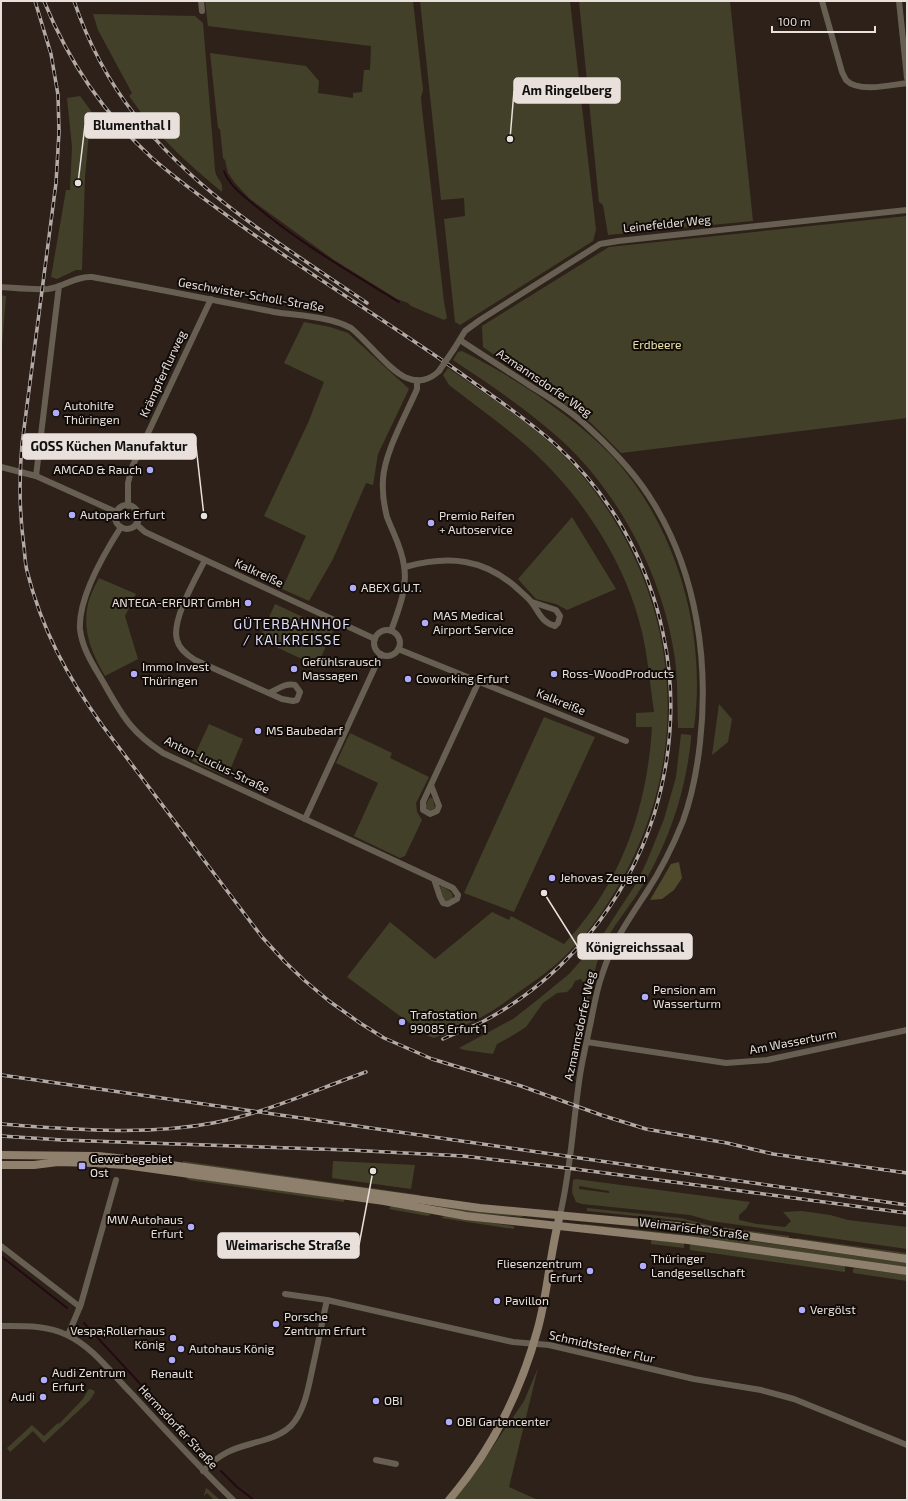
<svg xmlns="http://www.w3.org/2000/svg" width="908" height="1501" viewBox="0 0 908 1501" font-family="'Exo 2',sans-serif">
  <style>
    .green { fill: #434029; fill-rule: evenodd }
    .forest { fill: #504b2c }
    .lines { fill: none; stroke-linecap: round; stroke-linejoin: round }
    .stream { stroke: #230912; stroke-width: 2 }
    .street { stroke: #685f53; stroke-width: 6 }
    .secondary { stroke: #8e806d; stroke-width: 8 }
    .rail-casing { stroke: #b4aaa5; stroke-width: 3.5 }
    .rail { stroke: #120c09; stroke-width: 2; stroke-dasharray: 6; stroke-linecap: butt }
    .street-bridge { stroke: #685f53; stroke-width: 6 }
    .poi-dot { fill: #b1adfa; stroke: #120c09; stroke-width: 1.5 }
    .labels { text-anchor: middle; stroke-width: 4; stroke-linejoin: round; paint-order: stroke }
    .street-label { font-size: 12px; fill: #e9e0dc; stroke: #120c09 }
    .park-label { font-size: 12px; fill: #ece3a7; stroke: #120c09 }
    .poi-label { font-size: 12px; fill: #e9e0dc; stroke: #120c09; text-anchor: start }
    .quarter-label { font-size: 14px; letter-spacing: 1px; fill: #dedefb; stroke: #120c09 }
    .leader { fill: none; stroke: #e9e0dc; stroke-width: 1.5 }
    .callout-dot { fill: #e9e0dc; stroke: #120c09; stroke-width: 1.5 }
    .callout { fill: #e9e0dc; stroke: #e9e0dc; stroke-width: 1.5 }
    .callout-label { font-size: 13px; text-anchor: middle; font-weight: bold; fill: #111 }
  </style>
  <rect width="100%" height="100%" fill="#2e211a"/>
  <!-- green -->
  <g class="green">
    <path d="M205 1H413L423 90 421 97 422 109 444 302 447 318 444 320 411 306 408 303 397 299 334 260 250 199 235 183 228 173 225 160 223 158 220 129 218 128 210 53 306 66 319 81 318 93 353 98V93L362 92 364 70H370L371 46 208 26Z"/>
    <path d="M420 1H570L596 230 593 241 460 325 455 322 444 219 465 216 464 198 441 200Z"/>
    <path d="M579 1H730L753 221 608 235 603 205 599 202Z"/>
    <path d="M93 14 195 16 203 23C207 72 211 121 215 170 216 180 224 180 222 192 187 163 154 133 129 96L132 93 98 30Z"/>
    <path d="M80 96 94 115 89 132 85 177 82 270H76L57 279 51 277 66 190H70L72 147 67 98Z"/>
    <path d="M907 216V418L621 453 590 422 483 347 482 326 609 247Z"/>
    <path d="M1 295 6 296 1 358Z"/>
    <path d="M304 322 330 327 348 333 409 389 378 454 373 485 366 483 333 559 309 601 282 589 306 536 264 516 308 423 324 382 284 363Z"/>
    <path d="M462 351C512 376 572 415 611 455 677 526 707 633 694 728H678C677 705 678 682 675 659 664 579 620 493 560 439 527 409 490 385 453 360L458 352Z"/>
    <path d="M448 368C497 402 552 436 589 484 677 596 693 741 628 868 612 899 592 930 566 955 551 970 533 982 516 994 508 1000 500 1006 492 1011 476 1021 459 1028 442 1036L441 1035 434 1038 426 1035 347 977 390 922 435 959 492 912 509 920 511 916 564 944C621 884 647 809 652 727H636V713L654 712C650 684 648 656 641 628 625 561 580 493 528 447 503 425 476 406 449 385L443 375Z"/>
    <path d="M572 517 616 589 567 610 556 604 536 599 518 579Z"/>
    <path d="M99 578 136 594 125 616 138 659 105 676C92 653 82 631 88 604 90 595 95 586 99 578Z"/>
    <path d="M275 604 333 631 317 666 259 639Z"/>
    <path d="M719 704 732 719 728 742 712 755Z"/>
    <path d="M544 717 595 737 514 912 464 893Z"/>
    <path d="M209 724 243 739 227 777 192 761Z"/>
    <path d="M350 733 392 753 390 758 429 777 416 803 417 812 422 820 405 856 400 858 354 836 378 783 336 763Z"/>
    <path d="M681 734 691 735V739C686 789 671 835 647 878 633 904 611 926 600 953 594 971 590 991 586 1010L583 1009 584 984 581 979 575 981 572 987 567 992 557 993 543 1003 526 1027 510 1037 497 1044 493 1054 464 1050 459 1048 513 1019 536 1001 569 974 600 939 637 882 647 861 664 819 676 777Z"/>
    <path d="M430 797 433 799 435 808 430 811 426 808V804Z"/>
    <path d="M441 885 452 893 453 898 452 900 448 901 444 899 440 887Z"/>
    <path d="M183 1161 420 1195 418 1196 183 1163Z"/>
    <path d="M333 1161 415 1165 411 1189 332 1178Z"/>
    <path d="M186 1177 344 1199V1202L189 1180 186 1178Z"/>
    <path d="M576 1179 750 1202 746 1209 739 1215V1220L757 1224 785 1227 791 1221 783 1212 802 1211 830 1215 848 1220 907 1227V1249L711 1221 690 1215 582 1204 576 1202 572 1192 573 1180ZM579 1186 609 1191V1193L579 1189Z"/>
    <path d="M391 1206 431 1214 428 1216 389 1209Z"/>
    <path d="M438 1206 523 1215V1217L462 1212 438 1208Z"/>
    <path d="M587 1208 680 1218 713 1226 789 1236V1239L704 1226 686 1221 587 1211Z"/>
    <path d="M444 1216 514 1226V1229L441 1218Z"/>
    <path d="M584 1224 688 1235H709L907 1263V1268L669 1234 584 1226Z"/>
    <path d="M796 1238 907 1253V1256L796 1240Z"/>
    <path d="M651 1240 684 1243V1248L651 1244Z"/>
    <path d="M690 1244 844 1266 845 1267V1272L690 1250Z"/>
    <path d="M855 1268 907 1275V1281L853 1273V1269Z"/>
    <path d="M538 1368 509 1487 538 1500H454L468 1483 524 1401Z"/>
    <path d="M89 1389 93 1390 95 1392 90 1400 44 1443 33 1431 10 1452 7 1448 32 1425 44 1436 58 1423 59 1424 82 1400Z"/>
    <path d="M206 1488 209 1490 220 1500H214L207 1493 204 1496Z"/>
  </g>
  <!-- forest -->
  <path class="forest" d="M679 862 682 878 674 890 662 899 650 900 671 864Z"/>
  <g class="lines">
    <!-- stream -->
    <g class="stream">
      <path d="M224 171C230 187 244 196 257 207 300 243 350 272 399 302"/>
      <path d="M1 1256 67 1308"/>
      <path d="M84 1323 204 1453"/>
      <path d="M221 1471 237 1487 254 1500"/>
    </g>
    <!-- street -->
    <g class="street">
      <path d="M201 1 202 11"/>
      <path d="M822 1 842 72C843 74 845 78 846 80 858 93 892 85 907 83"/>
      <path d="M899 1 907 78"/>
      <path d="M1 287C16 288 33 290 48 289 64 287 75 276 92 277 153 288 213 300 274 312 299 316 328 316 351 328 366 340 391 372 407 378 418 383 430 380 439 371"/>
      <path d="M460 340C484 356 508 371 532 387 552 399 572 412 589 428 614 451 637 475 654 504 697 575 709 662 700 743 697 770 692 796 683 821 673 846 661 870 646 893 629 919 612 943 603 972 597 988 594 1005 591 1021 587 1039 583 1057 580 1075 573 1122 571 1169 560 1215"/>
      <path d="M454 349 465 331 480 320 600 244 618 241 907 210"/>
      <path d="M1 467 36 476 116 512"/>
      <path d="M36 476 59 286"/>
      <circle cx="127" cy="517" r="12"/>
      <path d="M128 506V483L132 467 211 299"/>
      <path d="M136 524 145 532 375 639"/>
      <path d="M121 527C105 552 78 598 80 629 82 650 96 669 106 687 124 719 133 733 163 753L434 879 440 897 443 903 448 904 457 899 458 895 453 888 434 879"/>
      <path d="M205 560C196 578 171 620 177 640 179 649 187 655 195 660L282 699 293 701 297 700 300 692 295 685C284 683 279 689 269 693"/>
      <path d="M405 567C448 555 485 558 519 590 523 594 529 598 532 603 539 612 542 623 555 626L558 623 560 616 556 610 532 602"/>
      <circle cx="387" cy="643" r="13"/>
      <path d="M391 631C398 611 408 588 404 566 402 548 393 533 387 517 384 505 382 493 383 480 384 453 406 415 417 389V380"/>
      <path d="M398 649 626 741"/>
      <path d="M431 785 439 806 437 811 430 814 423 810V802L479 681"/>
      <path d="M305 819 381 654"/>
      <path d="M587 1042 726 1063 767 1060 907 1030"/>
      <path d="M1 1246 80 1307"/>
      <path d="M285 1294 327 1300 513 1342 549 1345 694 1379 761 1390 794 1399 907 1445"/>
      <path d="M1 1326C24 1326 46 1325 67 1335 93 1347 112 1374 132 1394 165 1430 198 1466 233 1500"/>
      <path d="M68 1335 81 1304 116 1180"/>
      <path d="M376 1460 396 1464"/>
      <path d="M203 1471C228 1445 243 1448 273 1437 282 1433 290 1429 295 1421 306 1405 309 1384 313 1366 318 1344 322 1322 327 1300"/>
    </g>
    <!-- secondary -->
    <g class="secondary">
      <path d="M1 1155 98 1156 135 1160 480 1208 686 1227 907 1259"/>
      <path d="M1 1165H34L58 1162 94 1163 125 1165 384 1201 466 1216 688 1240 907 1271"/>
      <path d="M449 1500C491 1451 521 1391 538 1328 548 1291 550 1252 560 1215"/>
    </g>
    <defs>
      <g id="rail">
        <path d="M35 1 51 54 58 95 59 132 56 183 22 444C19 479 19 511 24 547 25 555 25 563 27 571 42 630 67 676 102 725L262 937 285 962 304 980 329 1001 360 1023 384 1038 432 1059 521 1086 601 1115 646 1129 727 1143 773 1154 907 1173"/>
        <path d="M44 1C68 60 104 114 151 157 178 181 207 201 236 222 309 274 386 321 459 372 492 396 526 418 556 445 610 494 648 561 663 633 676 693 672 756 654 815 626 903 564 979 482 1022 469 1028 456 1033 443 1039"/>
        <path d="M74 1C88 42 108 81 135 115 196 194 287 248 367 303"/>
        <path d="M1 1075 907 1205"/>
        <path d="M1 1124C70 1129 145 1136 213 1123 266 1113 315 1090 366 1072"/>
        <path d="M1 1136 62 1140 348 1150 463 1156 575 1169 907 1213"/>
      </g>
    </defs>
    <!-- rail casing -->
    <use href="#rail" class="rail-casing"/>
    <!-- rail -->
    <use href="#rail" class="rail"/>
    <!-- street-bridge -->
    <path class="street-bridge" d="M439 371 454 349"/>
  </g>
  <!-- markers -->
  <g class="poi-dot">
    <circle cx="56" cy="413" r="4"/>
    <circle cx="150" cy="470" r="4"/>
    <circle cx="72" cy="515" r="4"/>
    <circle cx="431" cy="523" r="4"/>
    <circle cx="353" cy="588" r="4"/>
    <circle cx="248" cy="603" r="4"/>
    <circle cx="425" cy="623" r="4"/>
    <circle cx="294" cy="669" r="4"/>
    <circle cx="134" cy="674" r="4"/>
    <circle cx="554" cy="674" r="4"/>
    <circle cx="408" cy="679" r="4"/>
    <circle cx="258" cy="731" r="4"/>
    <circle cx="552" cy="878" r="4"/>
    <circle cx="645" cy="997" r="4"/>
    <circle cx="402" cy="1022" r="4"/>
    <rect x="78" y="1162" width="8" height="8" rx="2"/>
    <circle cx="191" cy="1227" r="4"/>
    <circle cx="643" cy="1266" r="4"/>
    <circle cx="590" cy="1271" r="4"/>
    <circle cx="497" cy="1301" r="4"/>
    <circle cx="802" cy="1310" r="4"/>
    <circle cx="276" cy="1324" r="4"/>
    <circle cx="173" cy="1338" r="4"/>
    <circle cx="181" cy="1349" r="4"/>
    <circle cx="172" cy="1360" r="4"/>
    <circle cx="44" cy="1380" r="4"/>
    <circle cx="43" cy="1397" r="4"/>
    <circle cx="376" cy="1401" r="4"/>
    <circle cx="449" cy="1422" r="4"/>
  </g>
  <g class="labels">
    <!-- street labels -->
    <g class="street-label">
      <text transform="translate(667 224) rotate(-6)" y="4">Leinefelder Weg</text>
      <text transform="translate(251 295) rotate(10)" y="4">Geschwister-Scholl-Straße</text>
      <text transform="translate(163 374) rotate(-65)" y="4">Krämpferflurweg</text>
      <text transform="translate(544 383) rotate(34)" y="4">Azmannsdorfer Weg</text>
      <text transform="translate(259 573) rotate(25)" y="4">Kalkreiße</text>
      <text transform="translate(561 702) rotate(22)" y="4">Kalkreiße</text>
      <text transform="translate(217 765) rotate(26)" y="4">Anton-Lucius-Straße</text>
      <text transform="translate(580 1026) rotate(-78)" y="4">Azmannsdorfer Weg</text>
      <text transform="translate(793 1042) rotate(-11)" y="4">Am Wasserturm</text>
      <text transform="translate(694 1229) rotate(7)" y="4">Weimarische Straße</text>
      <text transform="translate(602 1347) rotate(13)" y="4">Schmidtstedter Flur</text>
      <text transform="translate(178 1427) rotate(47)" y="4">Hermsdorfer Straße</text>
    </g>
    <!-- park labels -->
    <g class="park-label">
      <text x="657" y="349">Erdbeere</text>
    </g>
    <!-- poi labels -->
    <g class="poi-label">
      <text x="64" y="410">Autohilfe<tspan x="64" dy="14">Thüringen</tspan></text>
      <text x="142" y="474" text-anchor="end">AMCAD &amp; Rauch</text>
      <text x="80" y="519">Autopark Erfurt</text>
      <text x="439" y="520">Premio Reifen<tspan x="439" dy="14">+ Autoservice</tspan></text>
      <text x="361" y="592">ABEX G.U.T.</text>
      <text x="240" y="607" text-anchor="end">ANTEGA-ERFURT GmbH</text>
      <text x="433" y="620">MAS Medical<tspan x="433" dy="14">Airport Service</tspan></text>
      <text x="302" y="666">Gefühlsrausch<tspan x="302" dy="14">Massagen</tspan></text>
      <text x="142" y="671">Immo Invest<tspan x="142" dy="14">Thüringen</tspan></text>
      <text x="562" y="678">Ross-WoodProducts</text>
      <text x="416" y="683">Coworking Erfurt</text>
      <text x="266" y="735">MS Baubedarf</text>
      <text x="560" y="882">Jehovas Zeugen</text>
      <text x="653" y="994">Pension am<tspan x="653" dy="14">Wasserturm</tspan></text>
      <text x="410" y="1019">Trafostation<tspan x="410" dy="14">99085 Erfurt 1</tspan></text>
      <text x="90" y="1163">Gewerbegebiet<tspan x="90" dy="14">Ost</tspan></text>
      <text x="183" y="1224" text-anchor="end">MW Autohaus<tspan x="183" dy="14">Erfurt</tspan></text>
      <text x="651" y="1263">Thüringer<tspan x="651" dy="14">Landgesellschaft</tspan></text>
      <text x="582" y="1268" text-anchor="end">Fliesenzentrum<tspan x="582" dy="14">Erfurt</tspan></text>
      <text x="505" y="1305">Pavillon</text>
      <text x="810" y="1314">Vergölst</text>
      <text x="284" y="1321">Porsche<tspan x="284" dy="14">Zentrum Erfurt</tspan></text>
      <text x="165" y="1335" text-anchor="end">Vespa;Rollerhaus<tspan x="165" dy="14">König</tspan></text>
      <text x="189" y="1353">Autohaus König</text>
      <text x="52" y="1377">Audi Zentrum<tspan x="52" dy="14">Erfurt</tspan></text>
      <text x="172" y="1378" text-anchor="middle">Renault</text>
      <text x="35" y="1401" text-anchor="end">Audi</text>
      <text x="384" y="1405">OBI</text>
      <text x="457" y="1426">OBI Gartencenter</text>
    </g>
    <!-- quarter labels -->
    <g class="quarter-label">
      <text x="292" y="629">GÜTERBAHNHOF<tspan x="292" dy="16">/ KALKREISSE</tspan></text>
    </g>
  </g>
  <!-- callouts -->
  <path class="leader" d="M510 139L514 91M78 183L85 125M204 516L196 446M544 893L578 947M373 1171L359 1245"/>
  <g class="callout-dot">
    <circle cx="510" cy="139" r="4"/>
    <circle cx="78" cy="183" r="4"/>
    <circle cx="204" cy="516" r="4"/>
    <circle cx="544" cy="893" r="4"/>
    <circle cx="373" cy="1171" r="4"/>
  </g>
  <g class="callout">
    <rect x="514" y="78" width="106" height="25" rx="4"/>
    <rect x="85" y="113" width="94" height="25" rx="4"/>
    <rect x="23" y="434" width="173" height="25" rx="4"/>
    <rect x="578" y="934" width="114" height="25" rx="4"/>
    <rect x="218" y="1233" width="141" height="25" rx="4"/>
  </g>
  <g class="callout-label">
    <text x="567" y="95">Am Ringelberg</text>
    <text x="132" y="130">Blumenthal I</text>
    <text x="109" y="451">GOSS Küchen Manufaktur</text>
    <text x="635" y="952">Königreichssaal</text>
    <text x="288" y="1250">Weimarische Straße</text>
  </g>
  <!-- border -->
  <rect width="908" height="1501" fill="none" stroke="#e9e0dc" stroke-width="4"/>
  <!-- scale -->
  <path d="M772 26v6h103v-6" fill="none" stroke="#e9e0dc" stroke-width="2"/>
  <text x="778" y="26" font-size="12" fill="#e9e0dc" stroke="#120c09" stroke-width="3" paint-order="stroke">100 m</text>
</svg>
